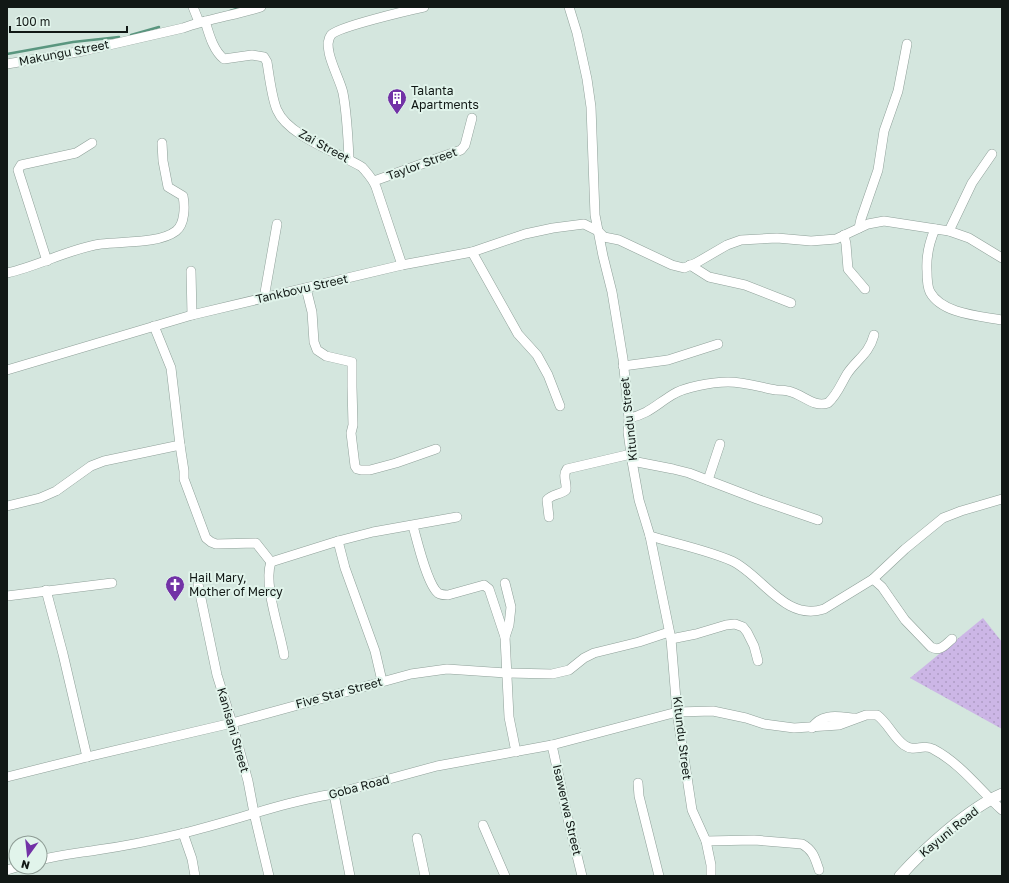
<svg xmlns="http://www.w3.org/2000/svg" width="1009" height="883" viewBox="0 0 1009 883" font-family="'Golos Text',sans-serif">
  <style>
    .grass { fill: url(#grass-dots) }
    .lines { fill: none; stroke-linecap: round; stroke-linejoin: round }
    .stream { stroke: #5a967f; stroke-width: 2.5 }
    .minor-casing { stroke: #8fa099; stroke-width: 10 }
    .tertiary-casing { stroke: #8fa099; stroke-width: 12 }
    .minor { stroke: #fff; stroke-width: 9 }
    .tertiary { stroke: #fff; stroke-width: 11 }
    .labels { text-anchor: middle; stroke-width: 4; stroke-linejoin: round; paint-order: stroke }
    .street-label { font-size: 12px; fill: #111815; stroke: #e1f4eb }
    .poi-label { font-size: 12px; fill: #111815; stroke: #e1f4eb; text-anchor: start }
  </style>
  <defs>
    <pattern id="grass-dots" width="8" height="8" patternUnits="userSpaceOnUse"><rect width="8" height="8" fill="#ccb6e6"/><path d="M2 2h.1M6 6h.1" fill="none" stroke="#ae9cc4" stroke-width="1.8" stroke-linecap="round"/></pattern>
  </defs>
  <rect width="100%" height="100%" fill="#d4e6de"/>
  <!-- grass -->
  <path class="grass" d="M983 618 1002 642V729L910 678Z"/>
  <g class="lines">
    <!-- stream -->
    <g class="stream">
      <path d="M230 11 243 7"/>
      <path d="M131 35 159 27"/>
      <path d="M7 54 73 42 119 37"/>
    </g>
    <defs>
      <g id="minor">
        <path d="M193 7 199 22"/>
        <path d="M569 7 577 33 587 79 591 107 595 215 603 256 612 292 623 359 629 418 628 432 632 461 639 500 650 536 671 639 677 712 692 810 706 841 711 865V876"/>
        <path d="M205 21C209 34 213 50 224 59L252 55 264 57 267 62C269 75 272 99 277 110 288 136 339 153 362 167 368 174 373 179 376 187L402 265"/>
        <path d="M7 64 83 51 183 28C208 19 235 15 261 7"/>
        <path d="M349 159C348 137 347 114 343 93 340 78 321 48 331 35 337 27 410 10 424 7"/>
        <path d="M374 181 461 150 465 145 472 118"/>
        <path d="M859 228 861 219 878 170 884 131 898 91 907 44"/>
        <path d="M935 229C929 243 926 256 927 271 927 278 927 286 930 292 942 314 980 316 1002 320"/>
        <path d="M949 231 972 183 992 154"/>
        <path d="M844 235 846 244 848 269 865 289"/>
        <path d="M472 252 518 334 537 355 548 375 560 406"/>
        <path d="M47 261 18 170 21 165 76 153 92 143"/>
        <path d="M690 265 709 277 745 285 791 303"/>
        <path d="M191 271 192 315"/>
        <path d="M7 273C39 266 68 249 101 244 122 241 159 244 176 231 185 224 185 206 183 196L168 187 163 161 162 143"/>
        <path d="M306 288 312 312 314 342 317 350 326 356 352 362V387L353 425 351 433 355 466 357 469 361 470H370L396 463 436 449"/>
        <path d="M264 298 277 224"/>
        <path d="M623 366 668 360 718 344"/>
        <path d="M7 370 192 315 402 265 472 252 525 234 553 228 584 224 598 231 604 237 619 240 672 265 684 268 696 263 727 245 741 240 777 238 811 241 836 239 868 224 884 221 949 231 969 238 1002 258"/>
        <path d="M629 418C647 415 657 404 672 395 684 387 713 382 728 382 744 382 760 387 776 390 780 390 784 390 788 391 803 394 813 408 828 403 837 395 841 384 847 374 857 359 869 354 874 335"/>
        <path d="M180 445 184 471V479L206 538 211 542 216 544 256 543 271 562"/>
        <path d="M632 461 673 469 689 473 757 499 818 520"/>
        <path d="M708 480 720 444"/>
        <path d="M7 506 40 498 56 491 91 466 104 461 180 445 171 368 154 326"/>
        <path d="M549 517 547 500C552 494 560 495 566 490 567 482 562 476 567 469L631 454"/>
        <path d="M413 526C417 540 427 584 438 593 441 595 444 595 448 595L484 585 489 589 505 637 509 717 516 752"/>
        <path d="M650 536C677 544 707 550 732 561 762 575 785 622 824 609L873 579 905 549 943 518 961 511 1002 499"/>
        <path d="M338 541 345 568 375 651 382 681"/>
        <path d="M873 579 882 587 905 620 931 647C940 652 945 645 952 639"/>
        <path d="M198 584 217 675 232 723 248 781 254 813 269 876"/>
        <path d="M46 590 63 654 87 757"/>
        <path d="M7 596 112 583"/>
        <path d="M505 637 509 625 511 607 505 583"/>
        <path d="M671 639 696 634 726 625 735 624 743 627 747 632 754 646 758 661"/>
        <path d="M284 655C280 630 263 585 271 562L338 541 373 532 457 517"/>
        <path d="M812 728C821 712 840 717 855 718"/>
        <path d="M552 745 569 823 582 876"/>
        <path d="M7 777 87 757 232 723 411 674 447 669 506 673 552 674 569 670 584 658 594 653 639 642 669 632"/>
        <path d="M638 783 639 796 659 876"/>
        <path d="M334 794 350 876"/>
        <path d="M483 825 505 876"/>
        <path d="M183 833 192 859 195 876"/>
        <path d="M417 838 425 876"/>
        <path d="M706 841 754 840 802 844C813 850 815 858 819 870"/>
        <path d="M40 860C59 855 78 853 97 850 126 846 155 840 184 833 234 821 283 802 334 794L437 766 552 745 677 712 713 711 746 718 764 724 794 728 839 725 866 715H877C888 723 893 737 904 745 915 753 923 743 933 749 960 763 980 790 1002 810"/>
        <path d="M7 870 17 867"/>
      </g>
      <path id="tertiary" d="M900 876C924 849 969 808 1002 794"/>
    </defs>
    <!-- minor casing -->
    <use href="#minor" class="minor-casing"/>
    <!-- tertiary casing -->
    <use href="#tertiary" class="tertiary-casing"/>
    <!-- minor -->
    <use href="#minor" class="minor"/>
    <!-- tertiary -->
    <use href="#tertiary" class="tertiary"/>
  </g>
  <!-- icons -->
  <defs>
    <symbol id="building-pin" viewBox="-11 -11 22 30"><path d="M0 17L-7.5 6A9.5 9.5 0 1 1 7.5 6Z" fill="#7232a6" stroke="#e1f4eb"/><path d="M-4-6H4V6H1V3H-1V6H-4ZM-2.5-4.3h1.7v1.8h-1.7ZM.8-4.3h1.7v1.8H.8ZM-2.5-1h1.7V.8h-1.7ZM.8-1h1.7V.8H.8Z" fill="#fff"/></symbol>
    <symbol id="church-pin" viewBox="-11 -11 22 30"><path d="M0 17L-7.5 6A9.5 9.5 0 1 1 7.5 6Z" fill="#7232a6" stroke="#e1f4eb"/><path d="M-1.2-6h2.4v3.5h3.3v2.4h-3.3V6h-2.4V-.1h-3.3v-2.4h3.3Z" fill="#fff"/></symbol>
  </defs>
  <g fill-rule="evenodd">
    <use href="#building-pin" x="386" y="87" width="22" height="30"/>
    <use href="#church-pin" x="164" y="574" width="22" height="30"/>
  </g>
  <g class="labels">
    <!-- street labels -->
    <g class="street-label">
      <text transform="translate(64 53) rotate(-11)" y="4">Makungu Street</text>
      <text transform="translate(324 146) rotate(29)" y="4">Zai Street</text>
      <text transform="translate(422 164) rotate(-20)" y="4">Taylor Street</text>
      <text transform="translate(302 289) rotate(-13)" y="4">Tankbovu Street</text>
      <text transform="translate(629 419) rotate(-96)" y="4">Kitundu Street</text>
      <text transform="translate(339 693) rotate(-15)" y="4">Five Star Street</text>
      <text transform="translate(233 730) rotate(74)" y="4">Kanisani Street</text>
      <text transform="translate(682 738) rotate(83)" y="4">Kitundu Street</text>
      <text transform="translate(359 787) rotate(-15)" y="4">Goba Road</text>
      <text transform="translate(567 810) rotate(77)" y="4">Isawerwa Street</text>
      <text transform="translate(949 832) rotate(-39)" y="4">Kayuni Road</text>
    </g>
    <!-- poi labels -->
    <g class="poi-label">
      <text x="411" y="95">Talanta<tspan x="411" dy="14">Apartments</tspan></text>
      <text x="189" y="582">Hail Mary,<tspan x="189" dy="14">Mother of Mercy</tspan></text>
    </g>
  </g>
  <!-- border -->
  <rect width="1009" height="883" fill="none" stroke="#111815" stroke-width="16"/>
  <!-- north arrow -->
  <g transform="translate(28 855) rotate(195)"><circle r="19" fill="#e1f4eb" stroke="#8e9c95"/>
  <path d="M0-3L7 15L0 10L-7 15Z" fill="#7232a6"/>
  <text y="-6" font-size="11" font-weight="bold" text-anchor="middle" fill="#111815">N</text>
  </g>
  <!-- scale -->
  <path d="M10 26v6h117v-6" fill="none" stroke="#111815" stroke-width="2"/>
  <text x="16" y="26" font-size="12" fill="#111815" stroke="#e1f4eb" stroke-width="3" paint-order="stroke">100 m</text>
</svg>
